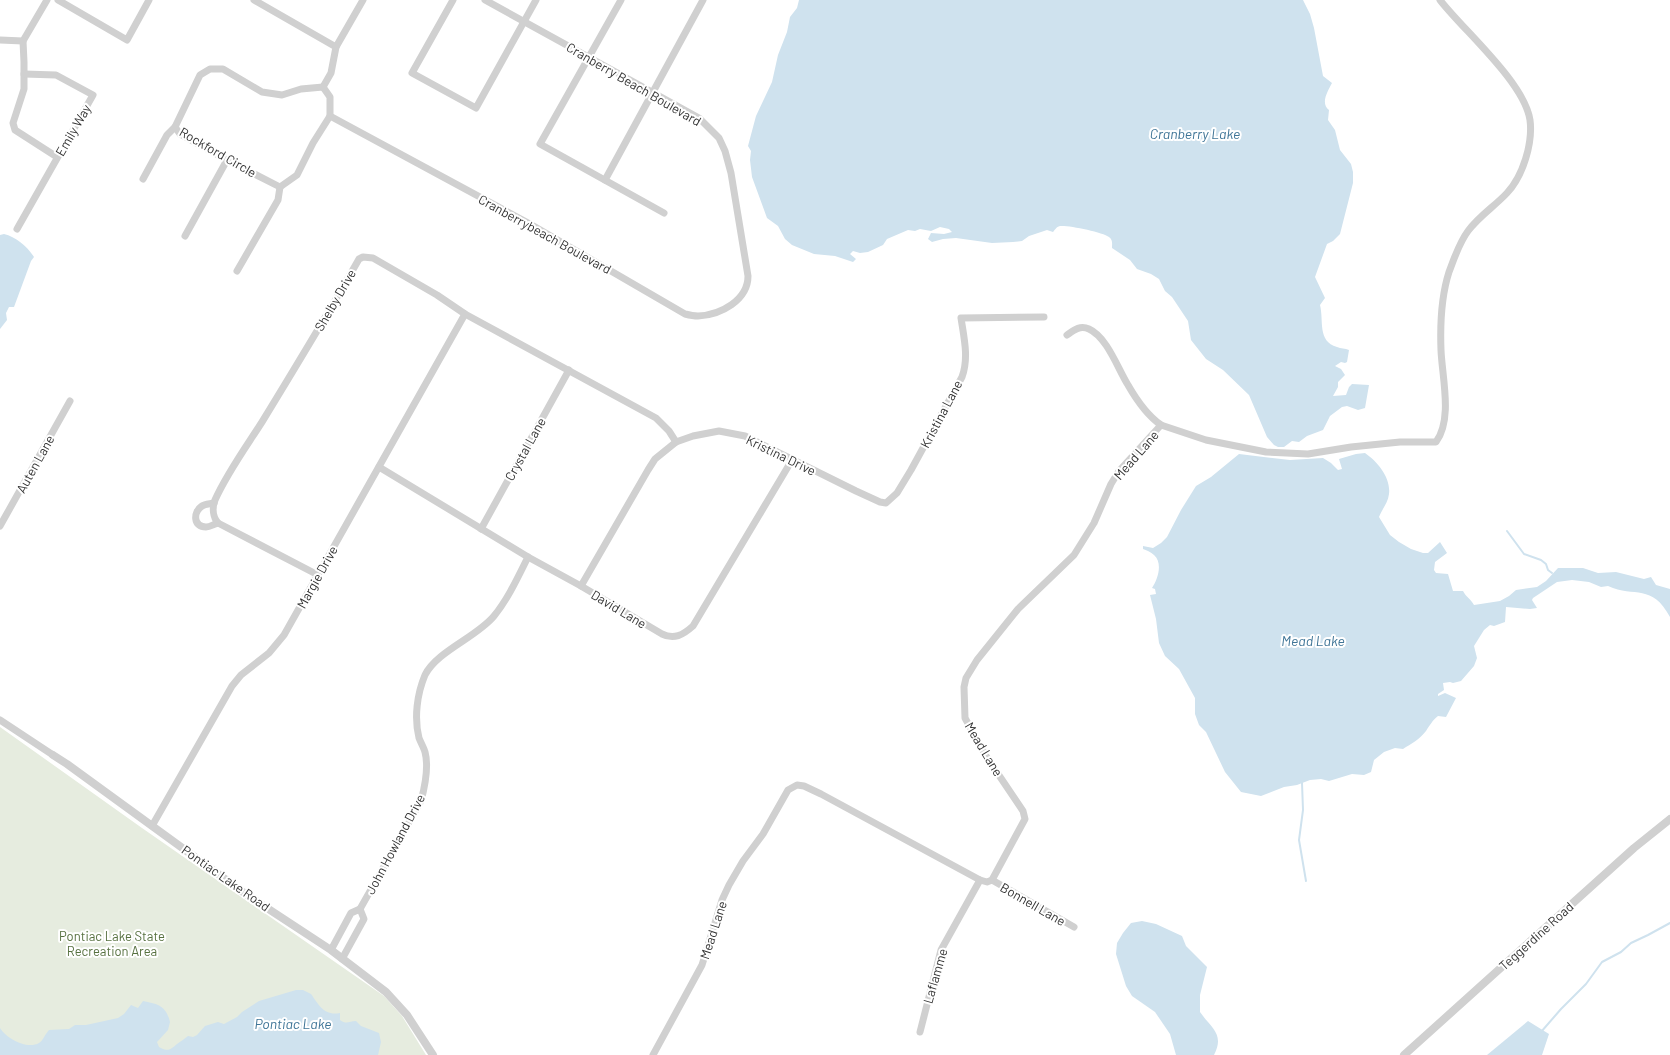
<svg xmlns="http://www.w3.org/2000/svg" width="1670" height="1055" viewBox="0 0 1670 1055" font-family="Barlow,sans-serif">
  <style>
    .green { fill: #e6ecdf }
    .water { fill: #cfe2ee }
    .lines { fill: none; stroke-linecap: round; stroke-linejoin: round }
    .stream { stroke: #cfe2ee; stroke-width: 2 }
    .minor { stroke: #d0d0d0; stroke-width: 7 }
    .tertiary { stroke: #d0d0d0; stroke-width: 8 }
    .labels { text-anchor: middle; stroke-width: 4; stroke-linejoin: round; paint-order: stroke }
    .street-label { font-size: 13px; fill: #333; stroke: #fff }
    .park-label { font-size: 13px; fill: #56703f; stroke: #fff }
    .water-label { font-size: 14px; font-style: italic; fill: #3f7597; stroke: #fff }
  </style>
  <rect width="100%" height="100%" fill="#fff"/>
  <!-- green -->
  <path class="green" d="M0 727 142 828 384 996 402 1016 426 1055H0Z"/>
  <!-- water -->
  <g class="water">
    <path d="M799 0H1303L1310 14 1314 28 1323 76 1332 83C1328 91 1320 103 1329 110L1328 120 1335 130 1340 150 1351 164 1353 172V183L1340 234 1333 241 1327 244 1315 277 1325 298 1320 305C1324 321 1317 341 1337 347 1341 349 1345 348 1349 350L1347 362 1345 363 1341 362 1335 366 1341 369 1345 375 1338 382V387L1333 396 1346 395 1349 387 1352 384 1369 385 1365 408 1358 410 1347 406 1342 407 1330 416 1323 430 1307 436 1299 442 1292 441 1284 447H1278L1274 445 1267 437 1249 395 1223 370 1206 359 1191 340 1188 321 1172 297 1165 291 1159 279 1151 274 1137 269 1130 260 1112 248C1112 244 1113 240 1109 237 1103 232 1068 225 1060 226 1056 227 1055 230 1053 232L1047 230 1029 236 1022 241 1013 242 992 243 956 238 943 239 932 242 928 239 931 233 944 234 952 232 949 229 940 227 931 231 920 229 915 231 908 230 887 239 883 245 868 252 860 253 853 251 850 254 856 259 853 262 835 256 814 254 792 245 785 239 778 226 767 218 752 177 750 160 751 151 748 146 756 116 772 82 778 55 787 32 790 17 797 8Z"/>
    <path d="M4 234C16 237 27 246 34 257L31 261 14 307H9L6 313 7 320 0 329V235Z"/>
    <path d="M1365 453C1378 462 1391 478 1389 494 1388 503 1382 509 1379 517L1390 535 1399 542 1411 549 1423 553H1428L1440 542 1447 553 1435 562 1434 570 1436 573 1448 574 1453 591H1463C1466 597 1471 599 1474 605L1500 601 1509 596 1516 590 1537 587 1546 581 1558 568H1583L1598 573 1616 572 1644 579 1651 577 1656 585 1670 589V617C1652 583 1635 598 1608 586L1601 587 1589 582 1572 580 1557 582 1533 598 1532 600 1537 608 1530 609 1506 607 1505 622 1494 626 1490 625 1484 630 1474 646 1477 658 1474 666 1461 681 1453 683 1450 682 1443 683 1444 690 1438 694V696L1445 693 1456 698 1446 717 1438 716C1432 721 1430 725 1426 731 1420 739 1411 744 1403 749L1395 748 1384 752 1374 760 1371 772 1364 775 1352 774 1329 781 1321 779 1310 780 1297 785 1284 787 1261 796 1241 792 1225 772 1206 732 1199 725 1195 714V698L1179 669 1165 656 1159 643 1156 619 1150 595 1156 594 1155 589 1152 588C1158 579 1163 563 1154 555 1151 552 1146 550 1143 549V546L1153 548 1161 543 1167 537 1181 510 1196 486 1211 477 1239 454 1290 460 1323 458 1331 463 1338 470 1342 469 1339 459 1356 454Z"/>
    <path d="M1142 921 1156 924 1182 936 1186 946 1207 967 1200 995V1012C1211 1028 1225 1034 1214 1055H1176L1170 1034 1155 1012 1132 996 1126 986 1116 954 1117 943 1123 933 1131 923Z"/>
    <path d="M296 990H303L311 994C319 1005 324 1016 340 1013V1020C347 1025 349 1021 356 1021L361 1026 379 1033 381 1042 378 1055H0V1028C6 1038 27 1050 39 1043 43 1041 45 1034 49 1030L69 1029 75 1025H86L118 1018 124 1014 131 1005 138 1008 143 1001C157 1004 166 1005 170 1022L168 1030 157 1042 159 1047C168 1052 170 1050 177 1044 180 1042 184 1039 188 1036L193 1037 197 1035 205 1026 218 1022 224 1024 237 1017 242 1012 259 1001Z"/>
    <path d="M1528 1021 1549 1034 1542 1055H1487Z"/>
  </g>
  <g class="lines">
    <!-- stream -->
    <g class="stream">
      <path d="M1507 531 1524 554 1541 560 1546 564 1548 570 1552 573"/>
      <path d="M1302 783 1303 810 1299 840 1306 881"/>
      <path d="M1541 1032 1561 1009 1586 984 1602 962 1621 952 1631 943 1648 935 1670 923"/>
    </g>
    <!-- minor -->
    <g class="minor">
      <path d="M47 0 23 41 24 62V89L13 123 15 130 57 157"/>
      <path d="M58 0 127 40 149 0"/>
      <path d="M254 0 336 47"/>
      <path d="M453 0 412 73 476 108 536 0"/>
      <path d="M621 0 540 144 664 213"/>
      <path d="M0 40 23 41"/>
      <path d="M323 87 331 73 336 47 363 0"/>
      <path d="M330 116 530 224 685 314C689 315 694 316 698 316 721 315 748 300 748 276L731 173 725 151 719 138 699 118 485 0"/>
      <path d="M143 179 167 135 175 127"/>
      <path d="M605 180 703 0"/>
      <path d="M280 187 227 160 180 134 175 127 200 75 210 69H223L262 92 282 95 301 89 323 87"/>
      <path d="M280 187 297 175 313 143 330 116V97L323 87"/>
      <path d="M17 229 93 95 56 75 24 74"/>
      <path d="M185 236 227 160"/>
      <path d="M237 271 278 200 280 187"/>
      <path d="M1067 335C1074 330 1080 325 1089 329 1107 337 1118 369 1128 385 1136 399 1148 416 1161 425"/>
      <path d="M379 467 528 557 581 586 662 634C674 640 683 635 693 626L792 460"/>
      <path d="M214 503C210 504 205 504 202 506 193 512 193 527 206 527 210 527 214 524 218 523"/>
      <path d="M0 526 70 401"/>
      <path d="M481 529 569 370"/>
      <path d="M318 575 218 523C213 517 212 508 215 500 227 473 246 447 262 422 295 368 328 314 359 259L363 257 373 258 437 295 465 314 656 418 669 431 676 442"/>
      <path d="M581 586 648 470 655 459 676 442 693 436 719 431 745 436 856 491 880 502 886 503 897 493 911 470 962 377C969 358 964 338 961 318L1044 317"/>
      <path d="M0 720 53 755"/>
      <path d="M152 826 232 686 241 675 269 653 284 635 465 314"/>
      <path d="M992 880 1074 927"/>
      <path d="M331 950 351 913 360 909 421 801C425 786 429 767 425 752 424 748 421 743 419 738 414 718 417 694 425 675 437 651 477 637 494 616 508 599 518 577 528 557"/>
      <path d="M342 959 364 919 360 909"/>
      <path d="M920 1032 941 950 980 880"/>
      <path d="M653 1055 702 965 722 900 729 885 743 861 763 834 788 790 797 785 804 786 821 794 980 880 987 882 992 880 1025 819 1023 811 986 756 965 718 964 687 966 678 977 660 1018 609 1074 555 1094 523 1111 484 1119 471 1161 425 1206 440 1266 452 1308 454 1351 447 1400 442H1436C1453 419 1442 377 1441 350 1440 324 1441 297 1449 272 1454 259 1459 243 1468 231 1479 216 1495 206 1507 193 1523 176 1533 143 1530 120 1524 82 1464 31 1440 0"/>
    </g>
    <!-- tertiary -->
    <g class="tertiary">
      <path d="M53 755 67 764 247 895 331 950 386 992 407 1015 433 1055"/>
      <path d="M1404 1055 1634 848 1670 819"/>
    </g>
  </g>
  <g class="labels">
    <!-- street labels -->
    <g class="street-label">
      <text transform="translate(634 84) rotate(30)" y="5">Cranberry Beach Boulevard</text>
      <text transform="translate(73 130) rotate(-60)" y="5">Emily Way</text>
      <text transform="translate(218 152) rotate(30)" y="5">Rockford Circle</text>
      <text transform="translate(545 234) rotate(29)" y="5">Cranberrybeach Boulevard</text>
      <text transform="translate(335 300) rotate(-60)" y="5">Shelby Drive</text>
      <text transform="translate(941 414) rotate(-62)" y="5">Kristina Lane</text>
      <text transform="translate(525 449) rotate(-61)" y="5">Crystal Lane</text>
      <text transform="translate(781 455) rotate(26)" y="5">Kristina Drive</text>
      <text transform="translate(1136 455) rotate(-49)" y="5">Mead Lane</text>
      <text transform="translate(35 464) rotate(-61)" y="5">Auten Lane</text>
      <text transform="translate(317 577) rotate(-61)" y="5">Margie Drive</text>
      <text transform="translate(619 609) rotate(31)" y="5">David Lane</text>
      <text transform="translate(984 749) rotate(59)" y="5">Mead Lane</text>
      <text transform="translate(395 844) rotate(-62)" y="5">John Howland Drive</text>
      <text transform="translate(226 878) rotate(35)" y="5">Pontiac Lake Road</text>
      <text transform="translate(1033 904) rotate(30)" y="5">Bonnell Lane</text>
      <text transform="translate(713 930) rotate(-72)" y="5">Mead Lane</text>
      <text transform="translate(1536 936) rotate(-42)" y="5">Teggerdine Road</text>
      <text transform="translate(935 976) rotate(-74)" y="5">Laflamme</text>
    </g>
    <!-- park labels -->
    <g class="park-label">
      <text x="112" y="941">Pontiac Lake State<tspan x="112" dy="15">Recreation Area</tspan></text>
    </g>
    <!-- water labels -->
    <g class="water-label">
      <text x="1195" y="139">Cranberry Lake</text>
      <text x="1313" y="646">Mead Lake</text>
      <text x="293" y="1029">Pontiac Lake</text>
    </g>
  </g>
</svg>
